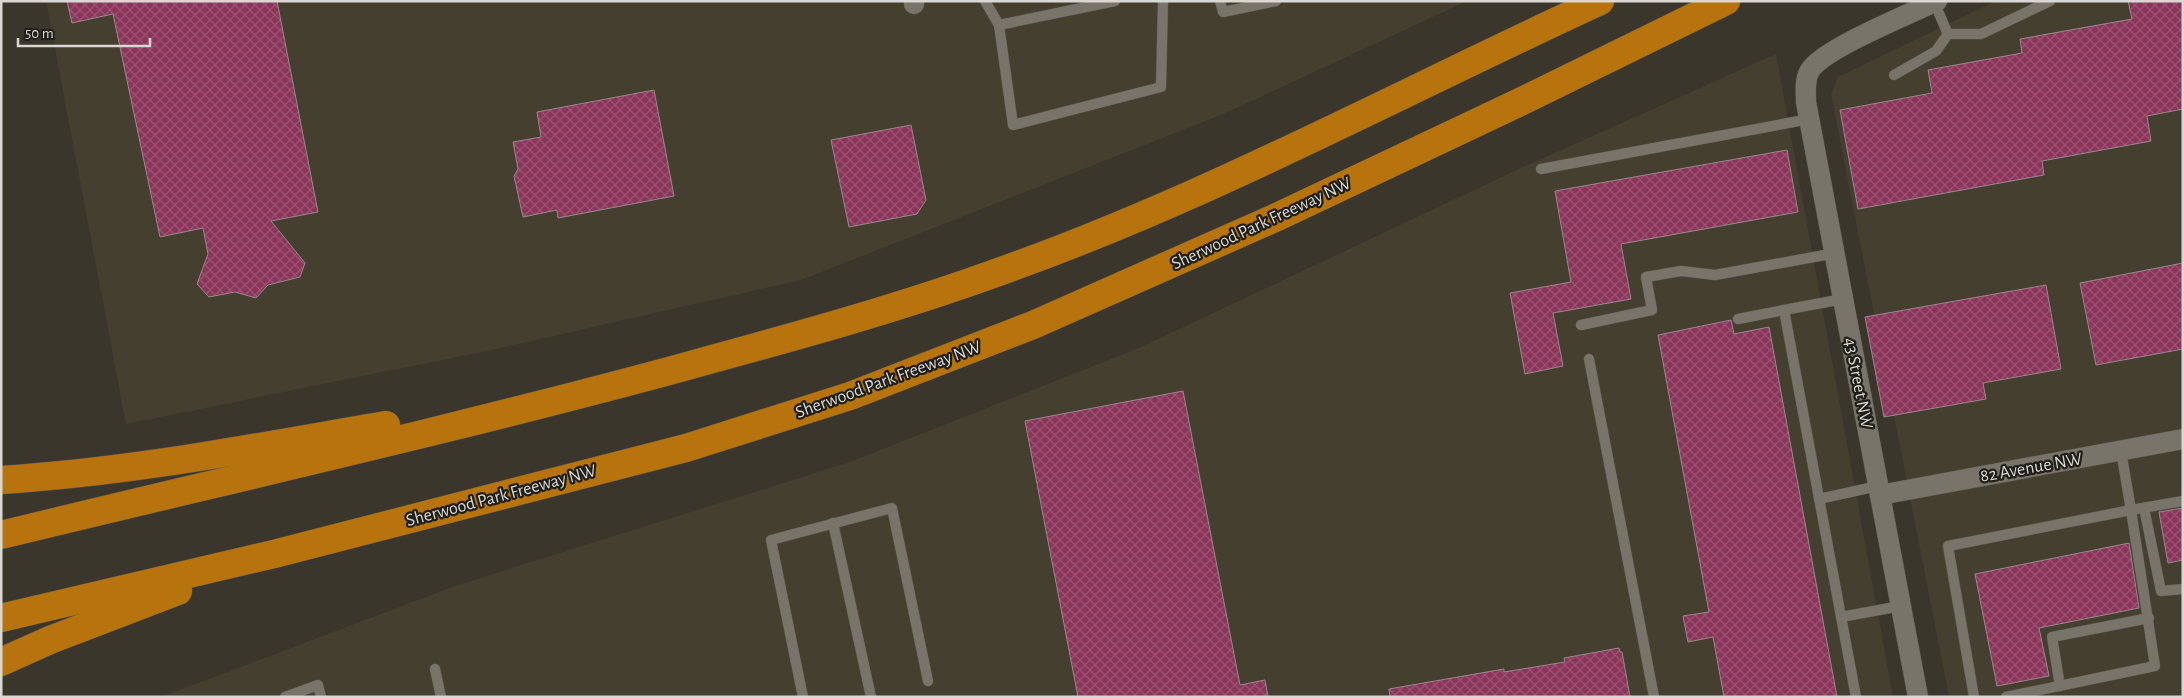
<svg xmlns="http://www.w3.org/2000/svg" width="2184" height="698" viewBox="0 0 2184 698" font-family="'Alegreya Sans',sans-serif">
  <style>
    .built { fill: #453f2f }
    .building { fill: url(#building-cross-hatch); stroke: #97898e }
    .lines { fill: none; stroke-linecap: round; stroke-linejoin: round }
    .lane-casing { stroke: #58554d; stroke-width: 11 }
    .street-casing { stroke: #58554d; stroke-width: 21 }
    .highway-casing { stroke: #58554d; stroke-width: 29 }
    .lane { stroke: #787469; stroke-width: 10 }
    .street { stroke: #787469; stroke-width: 20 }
    .highway { stroke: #b7730c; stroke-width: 28 }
    .labels { text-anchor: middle; stroke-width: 4.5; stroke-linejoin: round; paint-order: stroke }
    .street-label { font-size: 18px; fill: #dad8d2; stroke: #1f1e19 }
  </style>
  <defs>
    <pattern id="building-cross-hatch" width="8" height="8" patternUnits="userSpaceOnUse" patternTransform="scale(1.25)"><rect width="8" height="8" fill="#8b355a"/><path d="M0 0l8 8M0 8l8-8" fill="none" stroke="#9b5271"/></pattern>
  </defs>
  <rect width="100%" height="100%" fill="#3a362c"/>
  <!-- built -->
  <g class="built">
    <path d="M46 1H1467L1226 113 801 280 482 352 126 424Z"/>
    <path d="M1996 1H2183V697H1949L1831 94 1838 77Z"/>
    <path d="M1776 54 1893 697H161L455 586 850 462 1139 348 1521 168Z"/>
  </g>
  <!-- building -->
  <g class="building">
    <path d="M67 1H277L318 212 271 221 305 263 300 277 268 285 256 298 235 292 209 297 197 284 208 254 203 228 160 237 113 14 72 23Z"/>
    <path d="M2128 1H2183V109L2147 116 2151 141 2042 161 2044 175 1858 209 1840 110 1932 93 1928 70 2022 53 2020 39 2132 19Z"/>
    <path d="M654 90 674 196 558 218 557 210 523 217 514 176 518 169 513 142 541 137 537 112Z"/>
    <path d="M911 125 926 200 917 214 849 227 831 140Z"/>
    <path d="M1787 150 1798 212 1621 244 1631 299 1553 313 1563 366 1525 374 1510 293 1571 282 1555 191Z"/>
    <path d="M2183 263V349L2096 365 2080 283Z"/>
    <path d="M2046 285 2061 369 1983 383 1986 399 1884 417 1865 317Z"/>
    <path d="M1731 320 1734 334 1769 327 1837 697H1724L1713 637 1688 642 1683 616 1709 612 1658 335Z"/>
    <path d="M1183 391 1240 685 1265 680 1268 697H1078L1025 421Z"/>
    <path d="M2183 508V560L2168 563 2159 512Z"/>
    <path d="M2129 543 2139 608 2039 628 2049 676 1997 686 1975 574Z"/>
    <path d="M1619 648 1620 652H1622L1630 697H1390L1389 689 1504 669V672L1565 662 1564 658Z"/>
  </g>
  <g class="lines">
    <defs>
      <g id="lane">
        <path d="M985 1 999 25 1115 1"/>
        <path d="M1220 1 1223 12 1276 1"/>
        <path d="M1934 2 1948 34H1981L2050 1"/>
        <path d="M999 25 1013 125 1161 87 1163 1"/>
        <path d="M1894 75 1936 51 1948 34"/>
        <path d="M1541 169 1810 119"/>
        <path d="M1843 299 1784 310 1856 697"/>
        <path d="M1738 319 1784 310"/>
        <path d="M1581 325 1652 310 1646 277 1681 271 1715 275 1836 253"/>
        <path d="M1589 359 1654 697"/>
        <path d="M2121 451 2131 510 2183 501"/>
        <path d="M1819 499 1878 486"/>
        <path d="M2144 508 2161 591 2183 589"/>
        <path d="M833 523 871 697"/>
        <path d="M1841 617 1901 606"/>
        <path d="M435 669 441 697"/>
        <path d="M2060 686 2052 637 2149 618"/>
        <path d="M285 697 318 685 321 697"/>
        <path d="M803 697 771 540 892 508 928 681"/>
        <path d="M1974 697 1948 546 2131 510 2155 666 2006 697"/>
      </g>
      <g id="street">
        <path d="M914 1V4"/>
        <path d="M1880 495 2183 439"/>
        <path d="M1918 697 1806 102C1806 91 1804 78 1811 69 1826 48 1909 14 1937 1"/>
      </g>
      <g id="highway">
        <path d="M1 480C131 472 258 447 386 425"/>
        <path d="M1 535C219 482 437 433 654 375 771 343 889 312 1004 270 1209 197 1402 92 1600 1"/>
        <path d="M1 618 274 554 686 448 850 396 1033 325 1277 217 1518 103 1726 1"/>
        <path d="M1 662 50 640 178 591"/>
      </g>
    </defs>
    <!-- lane casing -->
    <use href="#lane" class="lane-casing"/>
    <!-- street casing -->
    <use href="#street" class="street-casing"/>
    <!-- highway casing -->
    <use href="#highway" class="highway-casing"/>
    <!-- lane -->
    <use href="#lane" class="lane"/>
    <!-- street -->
    <use href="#street" class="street"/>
    <!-- highway -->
    <use href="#highway" class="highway"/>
  </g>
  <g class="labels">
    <!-- street labels -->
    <g class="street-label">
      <text transform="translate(1261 223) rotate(-25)" y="6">Sherwood Park Freeway NW</text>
      <text transform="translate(888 379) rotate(-20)" y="6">Sherwood Park Freeway NW</text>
      <text transform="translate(1859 383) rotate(79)" y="6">43 Street NW</text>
      <text transform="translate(2031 467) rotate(-10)" y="6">82 Avenue NW</text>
      <text transform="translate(501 495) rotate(-15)" y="6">Sherwood Park Freeway NW</text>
    </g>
  </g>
  <!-- border -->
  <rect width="2184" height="698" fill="none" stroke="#dad8d2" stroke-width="5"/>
  <!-- scale -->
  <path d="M18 38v8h132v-8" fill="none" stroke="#dad8d2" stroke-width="2.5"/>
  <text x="25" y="38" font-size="15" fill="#dad8d2" stroke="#1f1e19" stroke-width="4" paint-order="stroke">50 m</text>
</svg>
